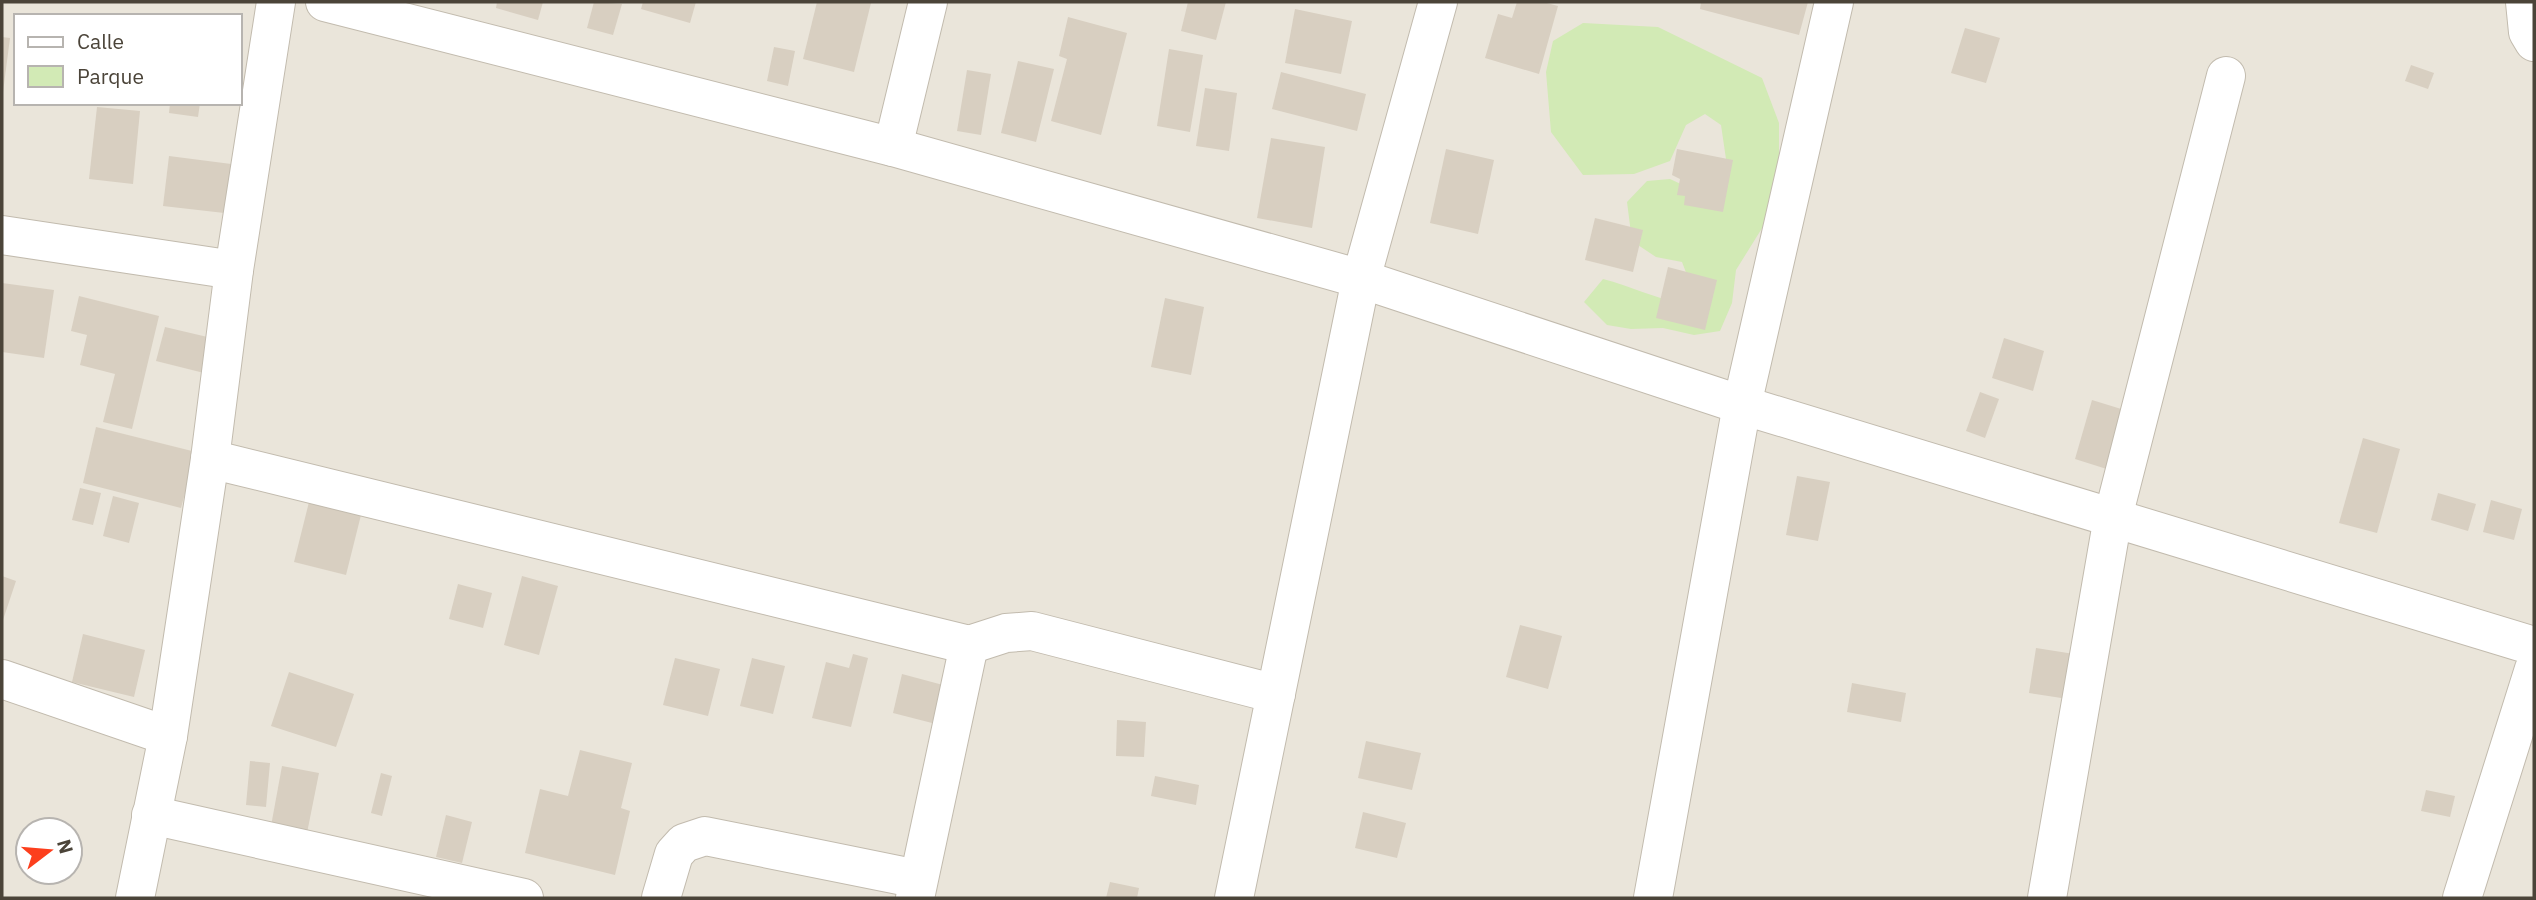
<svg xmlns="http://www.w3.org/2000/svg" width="2536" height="900" viewBox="0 0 2536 900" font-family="'IBM Plex Sans',sans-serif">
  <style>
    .residential { fill: #eae5da; fill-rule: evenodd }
    .green { fill: #d2eab5 }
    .building { fill: #d8cfc1 }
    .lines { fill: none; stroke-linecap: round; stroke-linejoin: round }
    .minor-casing { stroke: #c2bbae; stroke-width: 40 }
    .minor { stroke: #fff; stroke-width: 38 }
  </style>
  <rect width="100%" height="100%" fill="#f6f3ec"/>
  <!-- residential -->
  <path class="residential" d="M2 2H2534V898H2ZM16 16H240V103H16ZM28 830H70V872H28Z"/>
  <!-- green -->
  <path class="green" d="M1583 23 1658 27 1762 78 1779 123V181L1764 225 1736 270 1732 303 1720 331 1694 335 1663 328 1631 329 1607 325 1584 302 1603 279C1630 286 1655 298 1682 304L1692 288 1682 262 1656 257 1632 241 1627 202 1647 181 1670 179 1696 191 1726 159 1721 125 1705 114 1686 125 1670 161 1634 174 1583 175 1551 132 1546 72 1553 41Z"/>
  <!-- building -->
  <g class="building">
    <path d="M497 2H543L538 20 496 8Z"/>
    <path d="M594 2 622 4 613 35 587 28Z"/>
    <path d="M643 2H696L690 23 641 9Z"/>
    <path d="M817 2 871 3 854 72 803 59Z"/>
    <path d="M1188 2H1226L1216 40 1181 31Z"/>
    <path d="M1517 2H1543L1558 6 1539 74 1485 58 1498 14 1512 18Z"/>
    <path d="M1701 2H1808L1799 35 1700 9Z"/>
    <path d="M1295 9 1352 21 1341 74 1285 63Z"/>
    <path d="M1068 17 1127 33 1101 135 1051 121 1067 59 1059 56Z"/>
    <path d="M1965 28 2000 38 1986 83 1951 73Z"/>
    <path d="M2 37 10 38 3 92H2Z"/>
    <path d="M774 47 795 51 788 86 767 81Z"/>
    <path d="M1169 49 1203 55 1190 132 1157 126Z"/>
    <path d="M1018 61 1054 69 1036 142 1001 133Z"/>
    <path d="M2411 65 2434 73 2428 89 2405 81Z"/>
    <path d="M967 70 991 74 981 135 957 131Z"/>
    <path d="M1281 72 1366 94 1357 131 1272 109Z"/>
    <path d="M1205 88 1237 93 1229 151 1196 146Z"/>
    <path d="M170 103H200L198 117 169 113Z"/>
    <path d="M97 107 140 111 133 184 89 179Z"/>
    <path d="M1271 138 1325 147 1312 228 1257 218Z"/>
    <path d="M1446 149 1494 160 1478 234 1430 223Z"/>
    <path d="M1677 149 1733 160 1723 212 1684 205 1685 196 1677 195 1680 179 1672 175Z"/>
    <path d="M169 156 239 165 233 214 163 206Z"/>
    <path d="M1595 218 1643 230 1633 272 1585 260Z"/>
    <path d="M1668 267 1717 280 1705 330 1656 318Z"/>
    <path d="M2 283 54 290 44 358 2 352Z"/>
    <path d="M79 296 159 316 132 429 103 422 115 374 80 365 87 335 71 331Z"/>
    <path d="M1165 298 1204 307 1191 375 1151 367Z"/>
    <path d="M165 327 216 339 208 374 156 361Z"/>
    <path d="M2004 338 2044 351 2033 391 1992 378Z"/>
    <path d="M1980 392 1999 399 1985 438 1966 431Z"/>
    <path d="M2092 400 2131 412 2113 471 2075 459Z"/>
    <path d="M96 427 196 452 181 508 83 483Z"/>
    <path d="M2363 438 2400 449 2377 533 2339 523Z"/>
    <path d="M1797 476 1830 482 1818 541 1786 535Z"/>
    <path d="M80 488 101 493 93 525 72 520Z"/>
    <path d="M2438 493 2476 504 2468 531 2431 520Z"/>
    <path d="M113 496 139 503 129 543 103 536Z"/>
    <path d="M310 498 362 511 346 575 294 562Z"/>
    <path d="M2491 500 2522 509 2514 540 2483 532Z"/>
    <path d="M2 576 16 581 2 623Z"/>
    <path d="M522 576 558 586 539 655 504 645Z"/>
    <path d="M458 584 492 593 483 628 449 619Z"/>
    <path d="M1520 625 1562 636 1548 689 1506 677Z"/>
    <path d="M83 634 145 650 134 697 72 682Z"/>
    <path d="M2036 648 2074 654 2068 699 2029 693Z"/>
    <path d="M853 654 868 658 851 727 812 718 826 662 849 668Z"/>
    <path d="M675 658 720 669 708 716 663 705Z"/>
    <path d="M752 658 785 666 773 714 740 706Z"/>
    <path d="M289 672 354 694 336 747 271 726Z"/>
    <path d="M902 674 943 685 932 723 893 713Z"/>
    <path d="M1852 683 1906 693 1901 722 1847 712Z"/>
    <path d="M1117 720 1146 722 1144 757 1116 756Z"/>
    <path d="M1366 741 1421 753 1412 790 1358 778Z"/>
    <path d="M580 750 632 763 621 808 630 811 615 875 525 853 540 789 568 796Z"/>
    <path d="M250 761 270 763 266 807 246 805Z"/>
    <path d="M282 766 319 773 307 833 271 826Z"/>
    <path d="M381 773 392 776 382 816 371 813Z"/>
    <path d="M1155 776 1199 785 1196 805 1151 796Z"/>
    <path d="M2426 790 2455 796 2450 817 2421 811Z"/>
    <path d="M1363 812 1406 823 1397 858 1355 848Z"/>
    <path d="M446 815 472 822 462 863 436 857Z"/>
    <path d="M1110 882 1139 888 1137 898H1106Z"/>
  </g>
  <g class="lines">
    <defs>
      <g id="minor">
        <path d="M325 2 893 147 1361 279 1742 405 2534 646"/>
        <path d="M2525 2 2528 32 2534 42"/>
        <path d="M893 147 928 2"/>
        <path d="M2 235 234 270"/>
        <path d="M210 459 969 645 1006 633 1032 631 1276 694"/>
        <path d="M2 679 168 736"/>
        <path d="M151 815 524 898"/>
        <path d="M135 898 168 736 210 459 234 270 276 2"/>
        <path d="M661 898 674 854 684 843 705 836 918 879"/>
        <path d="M915 898 969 645"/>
        <path d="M1234 898 1361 279 1438 2"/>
        <path d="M1653 898 1742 405 1834 2"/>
        <path d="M2047 898 2113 517 2226 76"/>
        <path d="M2462 898 2534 669"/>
      </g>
    </defs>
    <!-- minor casing -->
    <use href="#minor" class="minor-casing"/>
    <!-- minor -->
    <use href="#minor" class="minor"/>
  </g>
  <!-- border -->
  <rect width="2536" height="900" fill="none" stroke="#4b4439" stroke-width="7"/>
  <!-- legend -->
  <rect x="14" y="14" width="228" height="91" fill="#ffffff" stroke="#b7b4b0" stroke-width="2"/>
  <rect x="28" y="37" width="35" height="10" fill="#ffffff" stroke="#b7b4b0" stroke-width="2"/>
  <text x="77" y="49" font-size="21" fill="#4b4439">Calle</text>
  <rect x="28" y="66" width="35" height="21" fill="#d2eab5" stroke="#b7b4b0" stroke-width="2"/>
  <text x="77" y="84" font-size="21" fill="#4b4439">Parque</text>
  <!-- north arrow -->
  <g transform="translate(49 851) rotate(74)"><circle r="33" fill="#ffffff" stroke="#b7b4b0" stroke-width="2"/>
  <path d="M0-5L12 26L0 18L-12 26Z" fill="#fc3f1d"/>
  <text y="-10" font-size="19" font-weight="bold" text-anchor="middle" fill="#4b4439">N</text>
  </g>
</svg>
